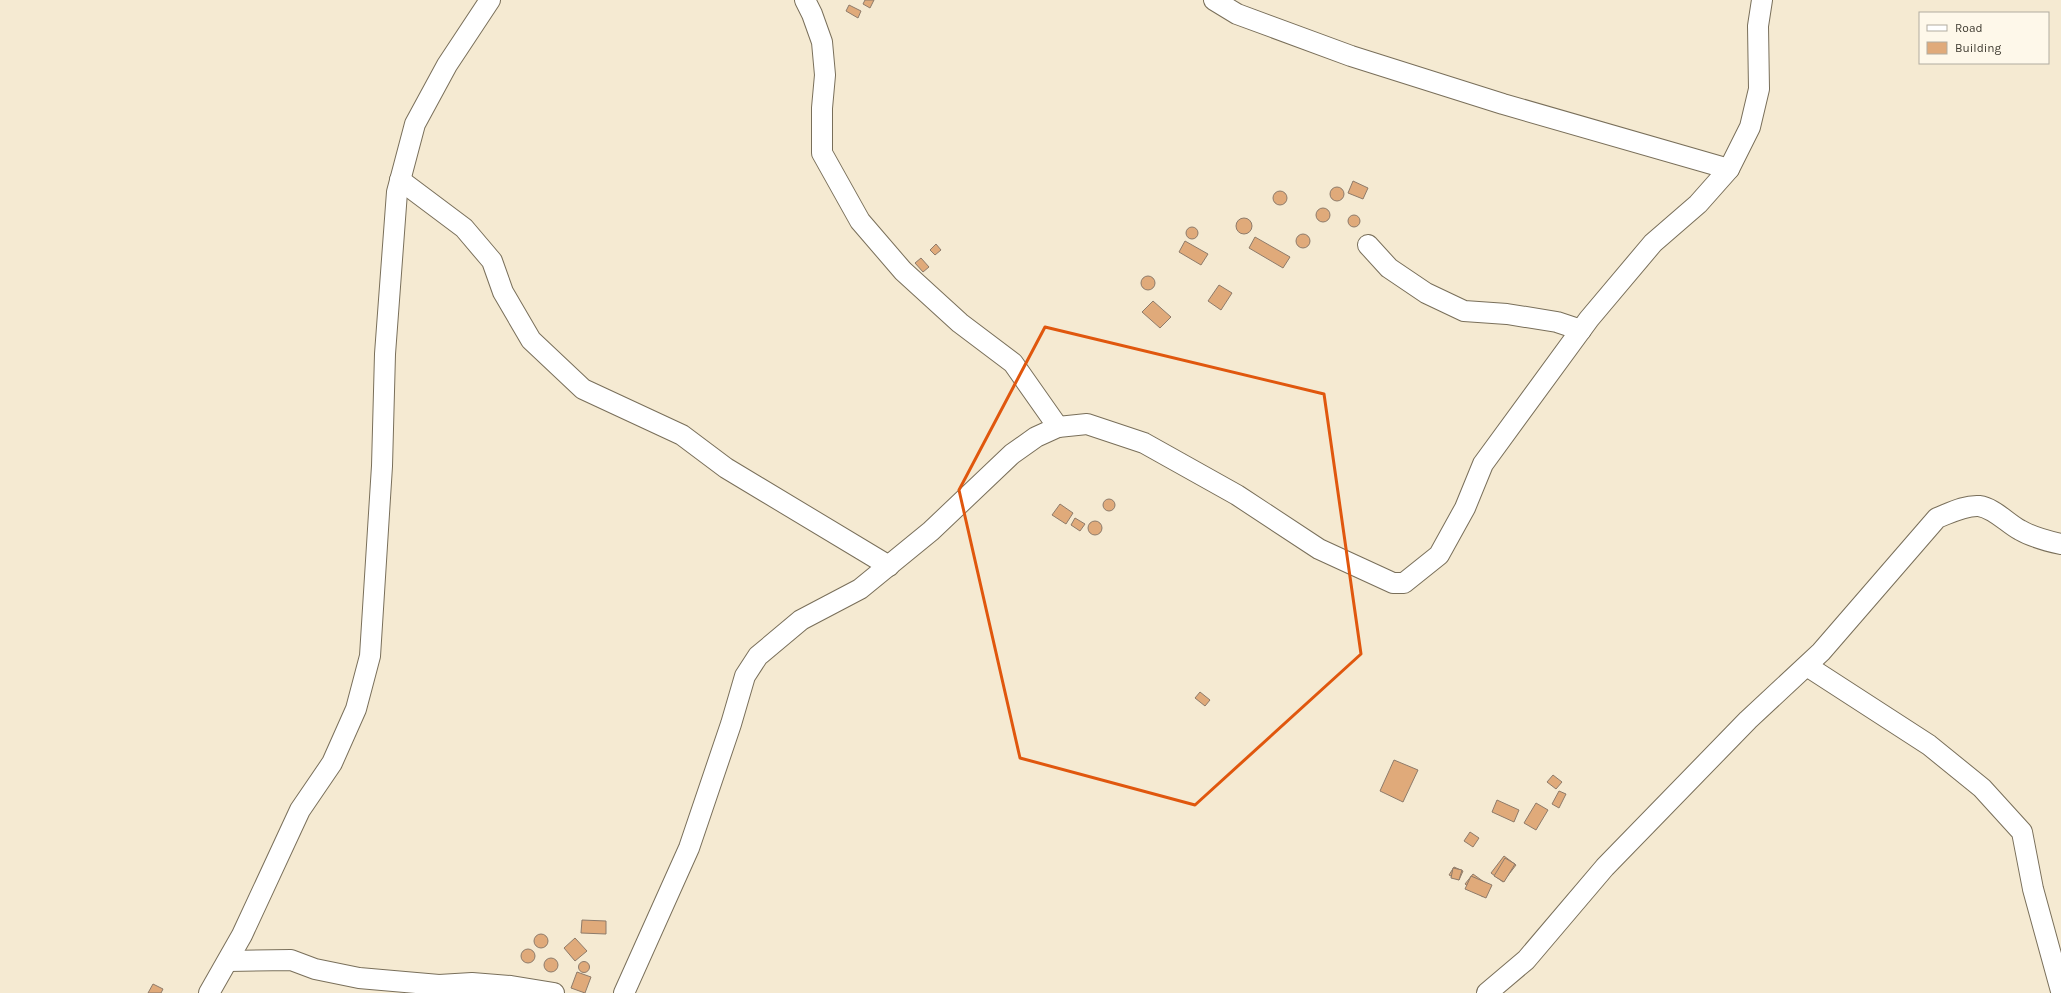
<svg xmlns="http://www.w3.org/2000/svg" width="2061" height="993" viewBox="0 0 2061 993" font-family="Karla,sans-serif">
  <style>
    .building { fill: #e0aa7a; stroke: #8e7b6a }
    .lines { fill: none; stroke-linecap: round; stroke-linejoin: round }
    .street-casing { stroke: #796f5a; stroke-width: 22 }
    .street { stroke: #fff; stroke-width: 20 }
    .marked { fill: none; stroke: #e0570e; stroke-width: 3; stroke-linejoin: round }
  </style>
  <rect width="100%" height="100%" fill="#f5ead2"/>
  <!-- building -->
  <g class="building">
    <path d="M865 0H874L870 8 863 4Z"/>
    <path d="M849 5 861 11 858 18 846 11Z"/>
    <path d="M1353 181 1368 188 1363 199 1348 193Z"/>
    <circle cx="1337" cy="194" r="7"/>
    <circle cx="1280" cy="198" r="7"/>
    <circle cx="1323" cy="215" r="7"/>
    <circle cx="1354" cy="221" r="6"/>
    <circle cx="1244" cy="226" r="8"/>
    <circle cx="1192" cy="233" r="6"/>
    <circle cx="1303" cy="241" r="7"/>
    <path d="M1255 237 1290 257 1283 268 1249 248Z"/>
    <path d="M1185 241 1208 254 1201 265 1179 252Z"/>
    <path d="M936 244 941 250 935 255 930 250Z"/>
    <path d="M921 258 929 267 923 272 915 263Z"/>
    <circle cx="1148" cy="283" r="7"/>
    <path d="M1219 285 1232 293 1221 310 1208 301Z"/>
    <path d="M1153 301 1171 317 1160 328 1142 312Z"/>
    <circle cx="1109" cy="505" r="6"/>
    <path d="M1060 504 1073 513 1066 524 1052 515Z"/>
    <path d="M1075 518 1085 524 1080 531 1071 525Z"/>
    <circle cx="1095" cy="528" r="7"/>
    <path d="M1200 692 1210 700 1205 706 1195 698Z"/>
    <path d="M1394 760 1418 770 1403 802 1380 791Z"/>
    <path d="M1553 775 1562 782 1556 789 1547 782Z"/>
    <path d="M1559 791 1566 794 1559 808 1552 804Z"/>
    <path d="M1497 800 1519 810 1514 822 1492 812Z"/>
    <path d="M1536 803 1548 810 1536 830 1524 823Z"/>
    <path d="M1470 832 1479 838 1473 847 1464 841Z"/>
    <path d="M1504 856 1516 865 1503 882 1491 873Z"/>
    <path d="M1505 858 1515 864 1504 882 1494 876Z"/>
    <path d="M1454 867 1463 871 1459 880 1449 875Z"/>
    <path d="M1453 868 1462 870 1459 880 1451 878Z"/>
    <path d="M1473 874 1491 887 1483 897 1465 884Z"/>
    <path d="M1471 876 1492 885 1486 898 1465 889Z"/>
    <path d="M582 920 606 921V934L581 933Z"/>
    <circle cx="541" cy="941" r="7"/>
    <path d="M575 938 587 951 575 961 564 948Z"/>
    <circle cx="528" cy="956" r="7"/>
    <circle cx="551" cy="965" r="7"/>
    <circle cx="584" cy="967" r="5.5"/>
    <path d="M577 972 591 977 585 993 571 988Z"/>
    <path d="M153 984 163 989 161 993H148Z"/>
  </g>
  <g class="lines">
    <defs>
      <g id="street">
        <path d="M805 0 812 14 822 42 825 75 822 108V153L860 221 903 271 960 323 1013 363 1058 427"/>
        <path d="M1214 0 1237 14 1351 56 1503 104 1729 169"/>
        <path d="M400 180 464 228 492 261 503 292 531 340 583 389 682 435 726 468 889 566"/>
        <path d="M1368 245 1389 268 1426 293 1464 311 1507 314 1557 322 1581 330"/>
        <path d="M1807 666 1929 745 1982 788 2022 832 2033 889 2061 991"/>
        <path d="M228 961 291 960 315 969 359 978 439 985 472 983 511 986 554 993"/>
        <path d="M209 993 242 935 300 810 332 763 356 709 370 656 382 466 385 354 397 192 415 124 447 65 490 0"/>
        <path d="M624 993 689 848 731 724 745 676 758 656 801 620 860 589 931 531 1012 454 1036 437 1058 427 1087 424 1144 443 1237 495 1319 549 1393 583H1404L1439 555 1465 508 1483 464 1589 319 1653 243 1698 204 1729 169 1750 127 1759 89 1758 26 1762 0"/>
        <path d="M1487 993 1526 960 1605 867 1748 720 1821 652 1937 518C1950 513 1965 505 1979 506 1994 508 2007 523 2020 530 2032 537 2047 541 2061 544"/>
      </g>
    </defs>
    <!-- street casing -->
    <use href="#street" class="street-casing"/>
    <!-- street -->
    <use href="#street" class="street"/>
  </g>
  <!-- marked area -->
  <path class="marked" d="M1045 327 1324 394 1361 654 1195 805 1020 758 959 490Z"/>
  <!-- legend -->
  <rect x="1919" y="12" width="130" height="52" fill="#fef8ea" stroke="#b1aca0"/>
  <rect x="1927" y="25" width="20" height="6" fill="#ffffff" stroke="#b1aca0"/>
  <text x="1955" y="32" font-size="12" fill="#3e3a30">Road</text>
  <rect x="1927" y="42" width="20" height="12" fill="#e0aa7a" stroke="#b1aca0"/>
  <text x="1955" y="52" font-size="12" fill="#3e3a30">Building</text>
</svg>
